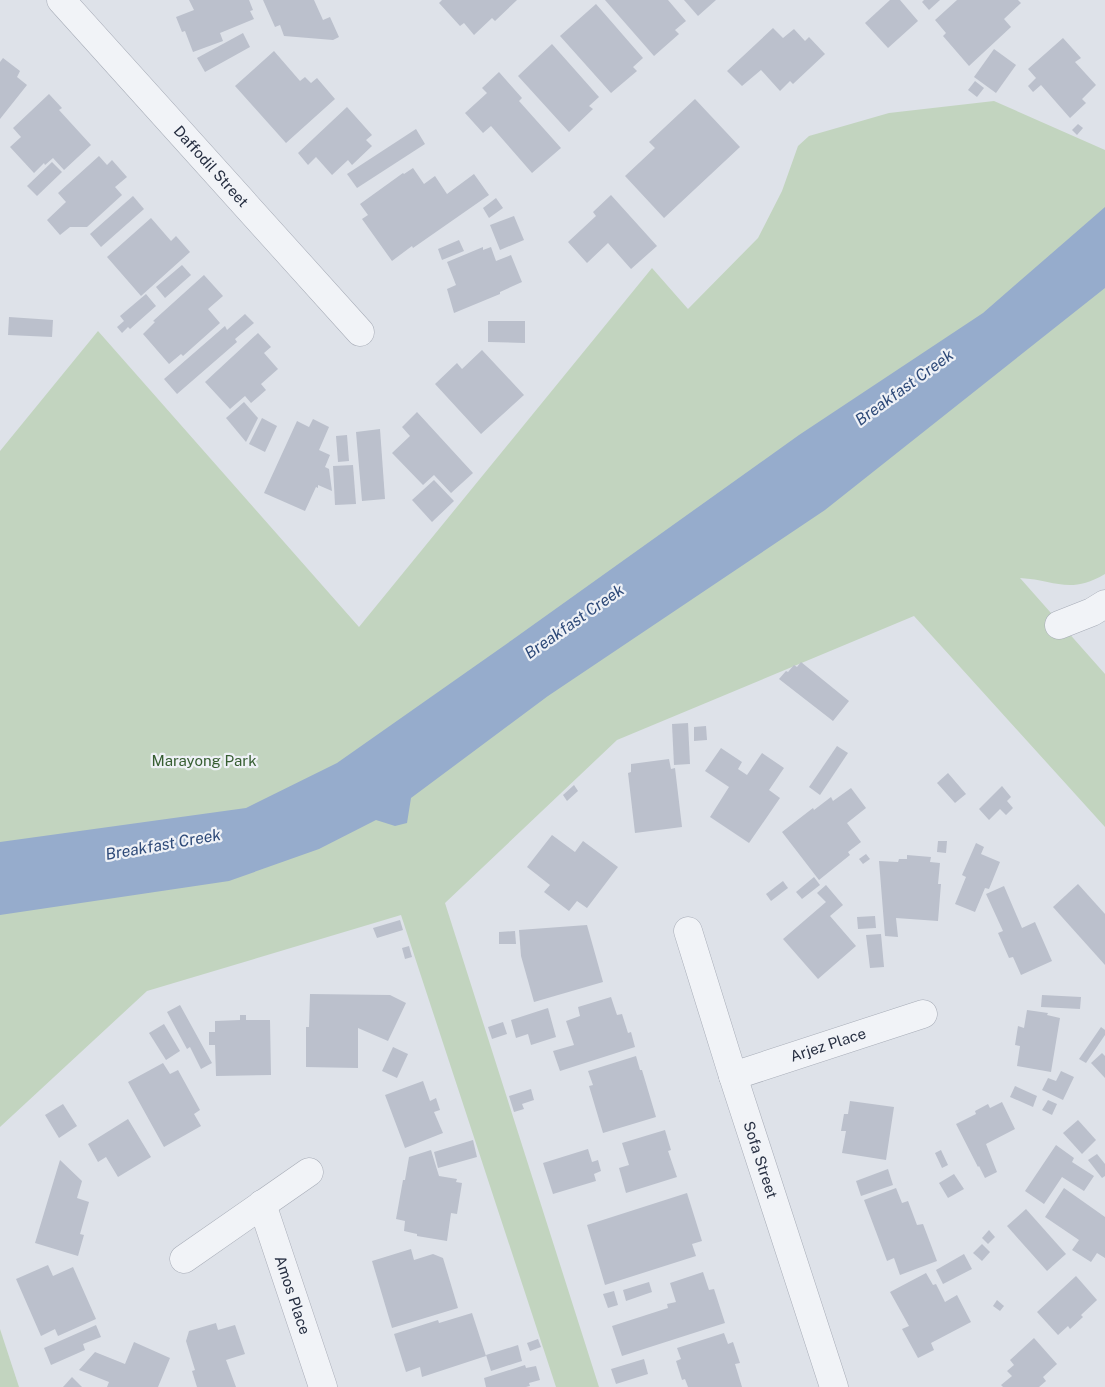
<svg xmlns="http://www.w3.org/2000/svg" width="1105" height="1387" viewBox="0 0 1105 1387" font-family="'Public Sans',sans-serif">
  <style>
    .green { fill: #c2d4bf }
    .water { fill: #96accc }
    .building { fill: #bbc0cc }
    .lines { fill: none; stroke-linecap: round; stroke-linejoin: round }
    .minor-casing { stroke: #a7acb7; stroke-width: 29 }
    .minor { stroke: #f1f3f7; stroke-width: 28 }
    .labels { text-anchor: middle; stroke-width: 4.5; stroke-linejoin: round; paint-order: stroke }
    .street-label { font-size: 15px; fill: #262e41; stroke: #eef1f6 }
    .park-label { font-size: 15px; fill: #375e32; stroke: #eef1f6 }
    .water-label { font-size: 16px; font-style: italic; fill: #2d4978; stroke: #eef1f6 }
  </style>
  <rect width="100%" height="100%" fill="#dee2e9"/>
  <!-- green -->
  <g class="green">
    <path d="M994 101 1105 150V574C1069 595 1056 580 1020 578L1105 674V827L914 616 617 740 445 903 599 1387H556L401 915 147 991 0 1127V451L98 331 359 627 652 268 688 309 758 238 782 191 798 146 809 136 889 113Z"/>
    <path d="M0 1329 19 1387H0Z"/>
  </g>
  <!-- water -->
  <path class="water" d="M1105 207V288L825 510 548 696 411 798 407 823 395 826 376 820 319 849 229 881 0 915V842L246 808 337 763 512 640 799 435 983 313Z"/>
  <!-- building -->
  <g class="building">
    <path d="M189 0H249L253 10 250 11 254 19 220 33 223 41 193 52 185 31 182 32 176 17 194 10Z"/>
    <path d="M263 0H314L323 20 330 17 339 37 333 40 284 36 280 25 275 27Z"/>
    <path d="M442 0H517L495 21 492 18 474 35 464 23 460 26 439 3Z"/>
    <path d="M605 0H668L686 21 675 30 679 34 654 56Z"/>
    <path d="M684 0H716L698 16Z"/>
    <path d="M890 0H900L918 21 888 48 865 23Z"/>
    <path d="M924 0H940L929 10 922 2Z"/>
    <path d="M957 0H1018L1021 3 1004 19 1011 27 969 66 943 36 946 33 935 20Z"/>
    <path d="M596 4 643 58 633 67 637 71 611 93 560 36Z"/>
    <path d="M773 28 783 38 794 29 805 41 809 37 825 54 793 84 790 81 780 91 761 70 742 86 727 71Z"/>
    <path d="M243 33 250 47 205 72 197 58Z"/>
    <path d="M1063 38 1081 58 1075 62 1096 85 1082 99 1086 103 1070 118 1041 85 1033 92 1028 86 1036 78 1028 69Z"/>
    <path d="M552 44 599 97 589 106 593 109 569 132 518 76Z"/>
    <path d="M994 49 1016 65 996 93 974 77Z"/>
    <path d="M274 51 300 81 305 77 311 83 317 78 335 99 286 143 235 86Z"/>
    <path d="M3 58 20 71 17 77 27 85 0 119V62Z"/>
    <path d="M499 72 522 98 519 101 561 148 532 173 491 126 483 133 465 113 487 93 482 88Z"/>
    <path d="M975 81 984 88 977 97 968 90Z"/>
    <path d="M49 94 62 108 59 110 91 145 64 170 53 158 45 165 44 163 34 173 10 147 21 137 13 128Z"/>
    <path d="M695 99 740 147 664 218 625 176 655 148 649 142Z"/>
    <path d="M347 107 372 135 366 140 372 146 352 165 348 160 332 175 316 157 308 165 298 153Z"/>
    <path d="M1078 124 1083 128 1077 135 1072 130Z"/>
    <path d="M416 129 425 144 357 188 347 174Z"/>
    <path d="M99 156 107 165 112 160 127 177 115 187 122 195 87 227H70L60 235 47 220 66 202 58 193Z"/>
    <path d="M52 162 62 172 37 196 27 186Z"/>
    <path d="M413 168 424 184 435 176 447 194 474 174 489 195 413 248 412 246 392 261 362 219 368 215 360 204 403 173 404 174Z"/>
    <path d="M611 195 657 246 631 269 608 243 587 263 568 242 596 216 593 212Z"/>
    <path d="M133 196 144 209 101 247 90 234Z"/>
    <path d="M496 198 503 208 489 218 483 208Z"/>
    <path d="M514 216 524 240 500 250 490 225Z"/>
    <path d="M151 218 171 241 176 236 190 252 141 296 107 257Z"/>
    <path d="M459 240 464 251 442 260 438 249Z"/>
    <path d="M483 247V250L491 247 496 261 511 255 522 282 500 292V294L454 313 447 289 456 285 447 262Z"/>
    <path d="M182 265 191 275 165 298 156 287Z"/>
    <path d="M204 275 223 296 208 309 220 323 183 356 181 354 169 364 143 334 155 322 153 321Z"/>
    <path d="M146 294 156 306 130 329 128 327 122 333 117 327 124 321 120 316Z"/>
    <path d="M245 314 254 323 235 339 237 342 177 394 164 379 225 326 227 330Z"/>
    <path d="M9 317 53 320 52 337 8 335Z"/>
    <path d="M488 321H525V343L488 342Z"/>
    <path d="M258 333 271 347 264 353 278 369 261 384 266 390 251 403 245 396 230 409 205 382Z"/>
    <path d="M482 350 524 395 481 434 435 384 457 363 462 369Z"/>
    <path d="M244 402 258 418 246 442 226 418Z"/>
    <path d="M417 412 473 473 451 493 434 475 423 485 392 453 410 436 402 427Z"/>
    <path d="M262 418 277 426 265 452 249 444Z"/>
    <path d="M313 419 329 427 319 450 330 455 325 467 329 469 332 491 318 485V488L316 487 305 511 264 493 297 421 309 427Z"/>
    <path d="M380 429 385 499 362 501 356 432Z"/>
    <path d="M347 435 349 461 338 462 336 436Z"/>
    <path d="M353 465 356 504 335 505 333 466Z"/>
    <path d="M434 480 454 501 432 522 412 500Z"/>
    <path d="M801 662 849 701 833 721 779 679 786 671 788 672 794 665 797 667Z"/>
    <path d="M688 723 690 764 674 765 672 724Z"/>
    <path d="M706 726 707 740 694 741V727Z"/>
    <path d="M837 746 848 753 820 795 809 787Z"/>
    <path d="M721 748 742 762 738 769 747 775 762 753 784 768 769 790 780 798 749 843 710 817 729 787 705 771Z"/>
    <path d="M669 759 671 769 675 768 682 827 635 833 628 773 631 772V764Z"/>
    <path d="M948 773 966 794 955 803 937 783Z"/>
    <path d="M574 785 578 791 567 801 563 795Z"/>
    <path d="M1002 786 1011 797 1007 801 1013 808 1006 815 1000 809 989 820 979 809Z"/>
    <path d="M851 788 866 808 847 823 861 842 848 852 850 855 819 880 782 832 813 808 814 810 831 797 833 801Z"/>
    <path d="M552 835 575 852 583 841 618 867 587 908 577 901 569 911 544 892 550 885 527 867Z"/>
    <path d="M938 841H947L946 853 937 852Z"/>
    <path d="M976 843 984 847 981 854 1000 862 989 889 985 888 975 912 955 904 966 877 962 875Z"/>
    <path d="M866 854 870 859 863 864 859 859Z"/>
    <path d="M907 855 931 857 930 862 940 863 938 884H941L938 921 896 918 898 937 885 936 879 861 898 862 899 859H907Z"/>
    <path d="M814 877 820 885 802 899 796 892Z"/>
    <path d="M783 881 788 888 771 901 766 894Z"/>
    <path d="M1078 884 1105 914V965L1053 907Z"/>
    <path d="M826 885 843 905 830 916 856 946 818 979 783 939 826 902 817 893Z"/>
    <path d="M1004 886 1022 928 1035 922 1052 961 1021 975 1013 957 1009 958 998 933 1003 931 986 894Z"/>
    <path d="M875 916 876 928 858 929 857 917Z"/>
    <path d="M400 920 403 930 377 938 373 928Z"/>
    <path d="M587 925 603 982 534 1002 521 956 519 930Z"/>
    <path d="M515 931 516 944H499V932Z"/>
    <path d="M881 934 884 967 870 968 866 935Z"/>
    <path d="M409 946 412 957 405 959 402 948Z"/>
    <path d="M310 994 390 995 406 1003 388 1041 358 1028V1068L306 1067V1027H309Z"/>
    <path d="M1042 995 1081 997 1080 1009 1041 1007Z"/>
    <path d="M611 997 617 1015 622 1014 628 1033 631 1032 635 1047 560 1071 553 1051 574 1045 566 1021 580 1016 578 1007Z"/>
    <path d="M180 1005 212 1063 201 1069 190 1047 187 1049 167 1012Z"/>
    <path d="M548 1008 556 1037 531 1045 528 1034 516 1038 511 1020Z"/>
    <path d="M1027 1010 1048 1013 1047 1015 1060 1018 1051 1072 1017 1066 1020 1046 1015 1045 1018 1026 1024 1028Z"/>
    <path d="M240 1015H246V1020H270L271 1075 216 1076 215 1045H209V1032H215V1021L240 1020Z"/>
    <path d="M503 1022 507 1034 492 1039 488 1027Z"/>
    <path d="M164 1024 180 1051 166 1060 149 1033Z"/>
    <path d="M1101 1027 1105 1030V1035L1086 1063 1079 1059Z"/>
    <path d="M393 1047 408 1054 397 1078 382 1071Z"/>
    <path d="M1102 1053 1105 1056V1078L1091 1063Z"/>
    <path d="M636 1056 640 1070H642L656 1117 603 1133 589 1086 593 1085 588 1071Z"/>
    <path d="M163 1063 170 1074 178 1070 200 1110 194 1114 201 1126 164 1147 128 1082Z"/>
    <path d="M1061 1071 1074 1077 1063 1100 1042 1090 1048 1078 1056 1081Z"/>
    <path d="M423 1081 430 1101 436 1098 440 1110 434 1112 443 1133 405 1148 385 1095Z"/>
    <path d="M1015 1086 1037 1096 1033 1107 1010 1097Z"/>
    <path d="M531 1089 534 1100 522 1104 524 1109 514 1112 509 1096Z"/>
    <path d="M1048 1100 1057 1104 1052 1115 1042 1110Z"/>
    <path d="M850 1101 894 1107 886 1160 842 1153 846 1131H841L844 1114H848Z"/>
    <path d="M1002 1102 1015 1129 986 1144 997 1172 985 1178 979 1166 978 1167 956 1124 976 1114 975 1111 988 1104 990 1108Z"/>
    <path d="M63 1104 77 1126 59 1138 45 1115Z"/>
    <path d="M128 1119 151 1157 118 1177 106 1157 98 1162 88 1144Z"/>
    <path d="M1078 1120 1096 1140 1082 1154 1063 1133Z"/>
    <path d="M665 1130 671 1150 668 1151 677 1177 626 1193 619 1168 629 1165 622 1143Z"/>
    <path d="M473 1140 477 1157 438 1168 434 1152Z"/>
    <path d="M1056 1145 1074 1158 1072 1162 1094 1176 1084 1191 1062 1177 1044 1204 1025 1191Z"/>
    <path d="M588 1149 592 1162 598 1160 601 1171 594 1174 596 1181 553 1194 543 1163Z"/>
    <path d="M431 1150 439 1176 457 1179 456 1182 462 1183 457 1214 451 1213 447 1241 417 1236V1234L404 1231 405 1221 396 1219 403 1180H405L409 1157Z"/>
    <path d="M941 1150 948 1165 942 1168 935 1153Z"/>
    <path d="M1097 1154 1105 1164V1176L1102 1178 1088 1160Z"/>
    <path d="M60 1160 82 1181 77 1198 89 1202 80 1234 84 1235 78 1256 35 1243Z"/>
    <path d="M888 1169 893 1185 861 1196 856 1181Z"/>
    <path d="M954 1174 964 1189 948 1198 939 1183Z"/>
    <path d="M896 1188 902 1203 908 1201 917 1225 923 1224 937 1261 900 1275 894 1258 887 1261 864 1200Z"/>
    <path d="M1064 1188 1105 1217V1258L1097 1253 1091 1262 1072 1250 1079 1240 1045 1217Z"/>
    <path d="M687 1193 702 1241 692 1244 696 1256 605 1285 587 1225Z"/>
    <path d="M1026 1209 1066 1254 1047 1271 1007 1226Z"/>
    <path d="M989 1230 995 1237 988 1244 982 1238Z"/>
    <path d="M982 1244 990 1252 982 1261 973 1253Z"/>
    <path d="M411 1249 414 1260 433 1254 443 1258 458 1308 392 1328 372 1261Z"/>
    <path d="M964 1254 972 1269 943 1284 936 1270Z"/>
    <path d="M48 1265 53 1276 73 1267 96 1319 58 1336 55 1329 41 1336 16 1279Z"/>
    <path d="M703 1272 709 1290 714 1289 725 1323 622 1356 612 1326 668 1308 667 1304 676 1302 670 1283Z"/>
    <path d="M926 1273 933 1285 936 1284 945 1302 957 1295 971 1322 931 1343 934 1350 918 1358 902 1329 909 1326 890 1292Z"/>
    <path d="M1076 1276 1097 1300 1081 1315 1083 1317 1070 1329 1068 1326 1058 1335 1037 1312Z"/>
    <path d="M649 1282 652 1292 626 1301 623 1290Z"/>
    <path d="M614 1291 618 1305 608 1308 603 1294Z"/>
    <path d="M997 1300 1004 1306 1000 1311 993 1306Z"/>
    <path d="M472 1313 486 1356 422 1377 420 1367 406 1372 394 1334 438 1320 439 1323Z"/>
    <path d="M216 1323 218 1330 235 1325 245 1354 226 1360 236 1387H197L192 1371 195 1370 186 1341 189 1331Z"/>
    <path d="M96 1325 101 1337 83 1344 85 1350 51 1365 44 1348Z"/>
    <path d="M724 1333 728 1344 733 1342 740 1363 735 1364 742 1387H688L685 1379 682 1380 676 1361 681 1359 677 1348Z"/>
    <path d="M1034 1338 1057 1364 1043 1377 1046 1381 1039 1387H1003L1001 1385 1012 1376 1007 1371 1014 1365 1010 1360Z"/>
    <path d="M538 1339 541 1347 530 1351 527 1343Z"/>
    <path d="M134 1342 170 1358 158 1387H107L109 1382 79 1370 95 1352 125 1364Z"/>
    <path d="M518 1345 522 1361 491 1371 486 1355Z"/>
    <path d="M644 1359 648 1374 616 1384 611 1369Z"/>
    <path d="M525 1365 526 1368 536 1366 540 1380 529 1383 530 1386 526 1387H486L484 1378Z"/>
    <path d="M72 1377 82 1387H63Z"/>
  </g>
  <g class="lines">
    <defs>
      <g id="minor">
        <path id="s1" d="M61 0 360 332"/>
        <path d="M1059 625 1092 612 1105 604"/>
        <path id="s2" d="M688 931 733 1076 834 1387"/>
        <path id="s3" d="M733 1076 923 1014"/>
        <path id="s4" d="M262 1204 323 1387"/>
        <path d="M184 1259 309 1172"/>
      </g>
    </defs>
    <!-- minor casing -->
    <use href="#minor" class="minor-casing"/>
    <!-- minor -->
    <use href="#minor" class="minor"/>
  </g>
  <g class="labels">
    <!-- street labels -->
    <g class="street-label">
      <text dy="5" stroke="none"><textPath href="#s1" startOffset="224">Daffodil Street</textPath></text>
      <text dy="5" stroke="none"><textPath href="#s3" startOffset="100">Arjez Place</textPath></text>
      <text dy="5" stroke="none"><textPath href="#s2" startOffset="240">Sofa Street</textPath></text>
      <text dy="5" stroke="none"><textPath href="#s4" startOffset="96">Amos Place</textPath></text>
    </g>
    <!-- park labels -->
    <g class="park-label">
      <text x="204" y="766">Marayong Park</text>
    </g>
    <!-- water labels -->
    <g class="water-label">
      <text transform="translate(904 387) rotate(-36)" y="6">Breakfast Creek</text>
      <text transform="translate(574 621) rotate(-35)" y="6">Breakfast Creek</text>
      <text transform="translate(163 844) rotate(-10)" y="6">Breakfast Creek</text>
    </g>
  </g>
</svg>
